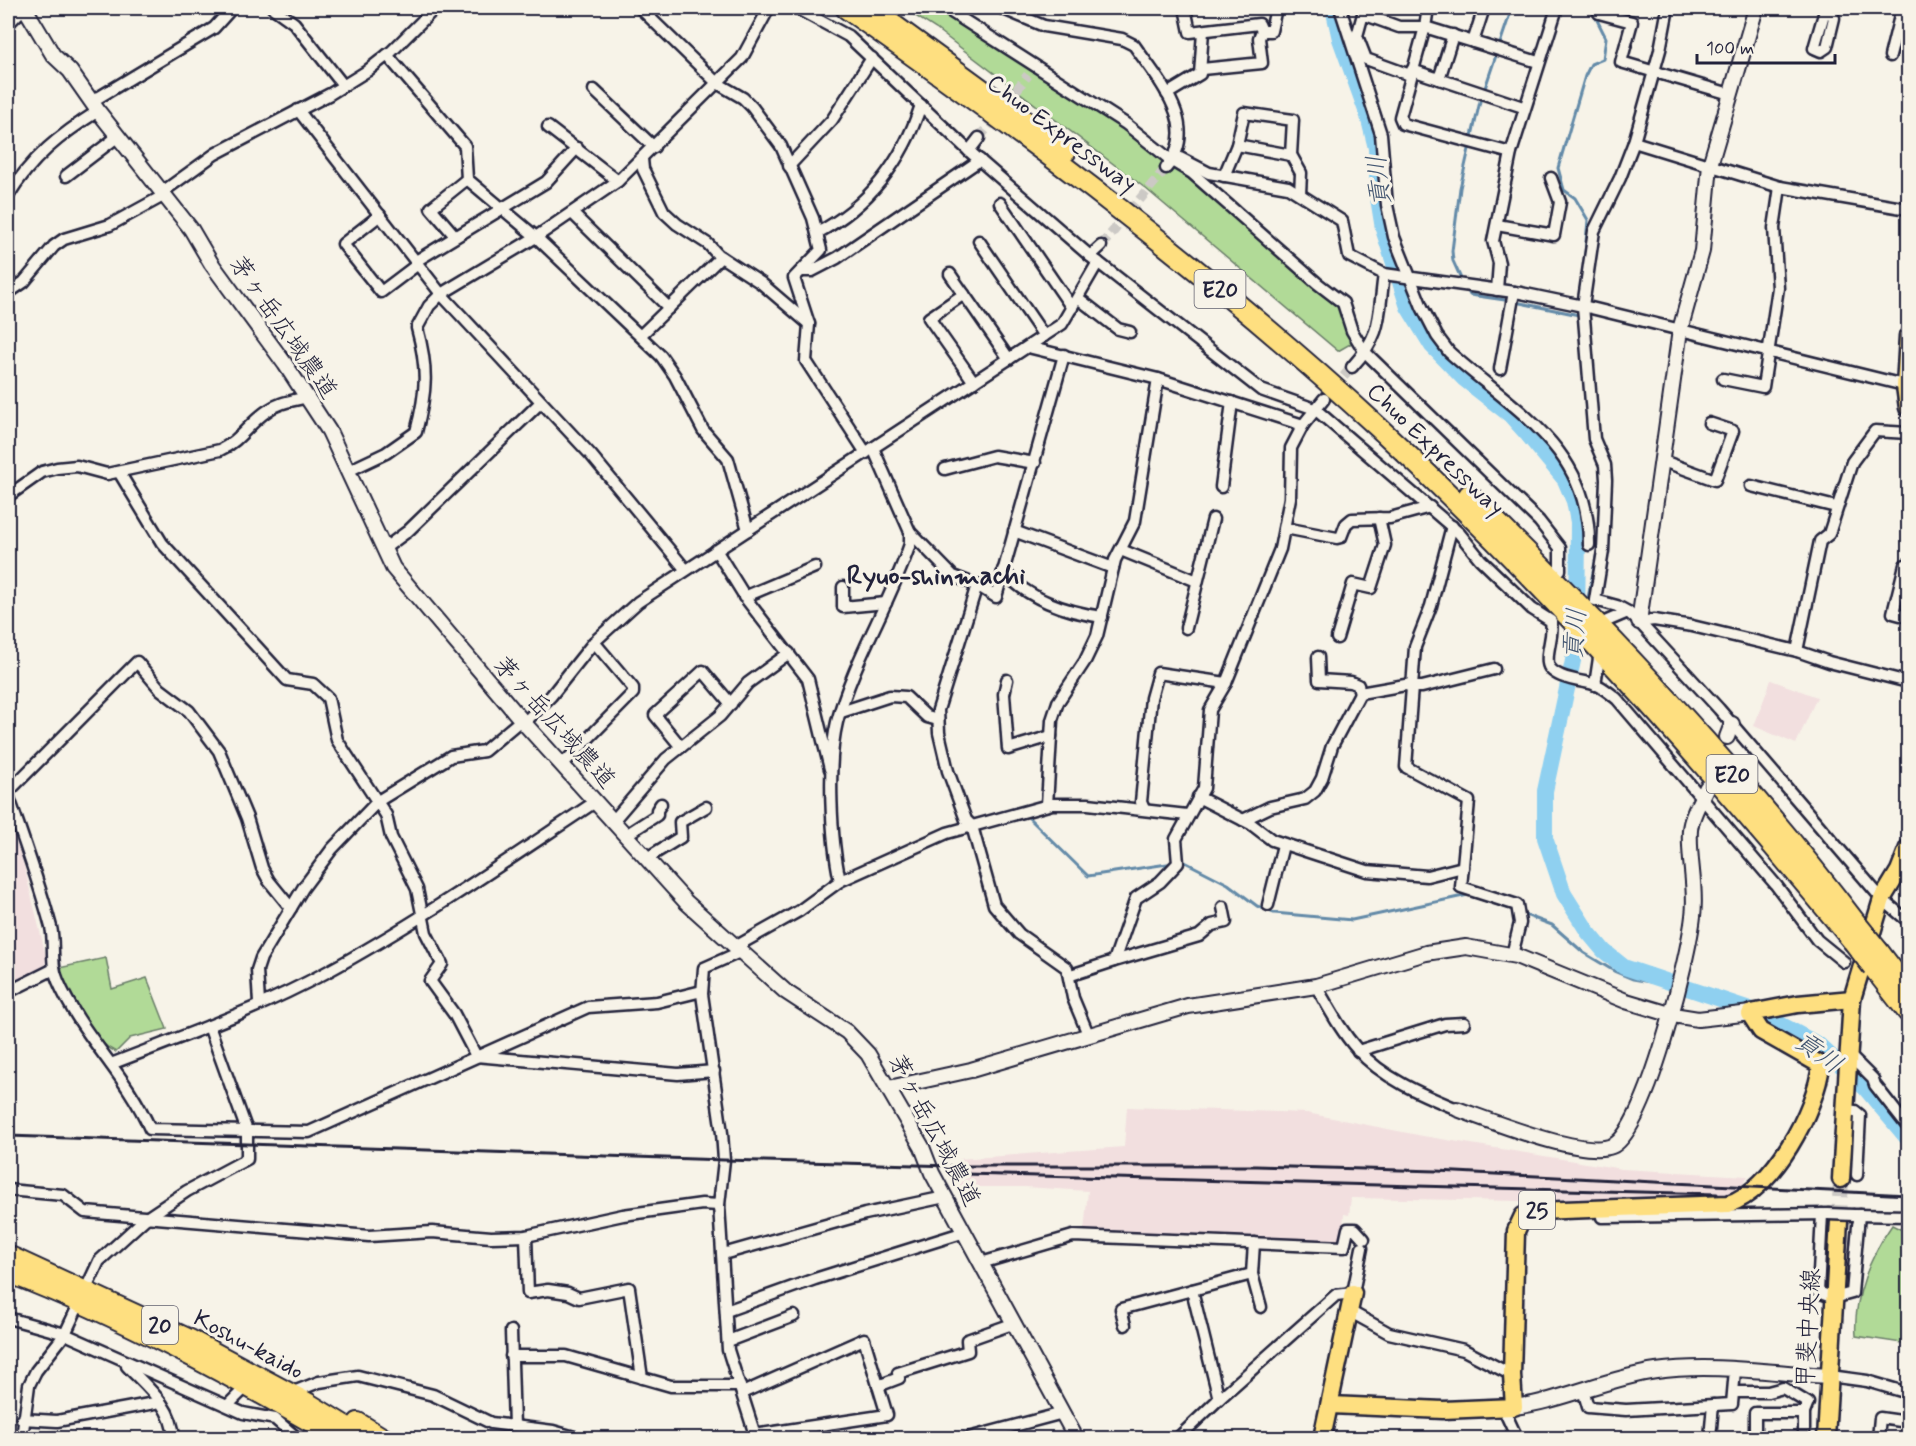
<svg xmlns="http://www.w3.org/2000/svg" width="1916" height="1446" viewBox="0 0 1916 1446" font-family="Mynerve,'Klee One',sans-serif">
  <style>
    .built { fill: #f2dfdf }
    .green { fill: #b1da97; stroke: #6a7e69; stroke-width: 1.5 }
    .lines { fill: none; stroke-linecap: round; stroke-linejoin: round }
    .stream { stroke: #638aa8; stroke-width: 3 }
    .river { stroke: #8fd0f0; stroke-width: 16 }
    .minor-tunnel { stroke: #ccc9c5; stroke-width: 10; stroke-dasharray: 10 5; stroke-linecap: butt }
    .primary-tunnel { stroke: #ccc9c5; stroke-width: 16; stroke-dasharray: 16 8; stroke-linecap: butt }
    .minor-casing { stroke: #22223b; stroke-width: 15 }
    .tertiary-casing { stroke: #22223b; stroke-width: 18 }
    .primary-casing { stroke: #22223b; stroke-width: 21 }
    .trunk-casing { stroke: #22223b; stroke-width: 22 }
    .motorway-casing { stroke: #22223b; stroke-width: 24 }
    .minor { stroke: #f7f3e8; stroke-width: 10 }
    .tertiary { stroke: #f7f3e8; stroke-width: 14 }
    .primary { stroke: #fedf80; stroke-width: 16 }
    .trunk { stroke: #fedf80; stroke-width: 18 }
    .motorway { stroke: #fedf80; stroke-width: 20 }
    .rail { stroke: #22223b; stroke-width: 3 }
    .minor-bridge-casing { stroke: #22223b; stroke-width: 15; stroke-linecap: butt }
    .motorway-bridge-casing { stroke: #22223b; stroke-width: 24; stroke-linecap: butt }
    .minor-bridge { stroke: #f7f3e8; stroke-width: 10 }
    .motorway-bridge { stroke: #fedf80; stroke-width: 20 }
    .labels { text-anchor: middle; stroke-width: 6; stroke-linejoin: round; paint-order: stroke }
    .shield { fill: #f7f3e8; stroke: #62616f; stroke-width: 1.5 }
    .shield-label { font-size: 22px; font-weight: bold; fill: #22223b }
    .street-label { font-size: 24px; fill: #22223b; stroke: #f7f3e8 }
    .water-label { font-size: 26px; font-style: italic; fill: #435671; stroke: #f7f3e8 }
    .quarter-label { font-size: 27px; font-weight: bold; fill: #22223b; stroke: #f7f3e8 }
  </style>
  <rect width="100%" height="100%" fill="#f7f3e8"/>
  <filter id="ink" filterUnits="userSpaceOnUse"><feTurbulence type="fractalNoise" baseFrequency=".0167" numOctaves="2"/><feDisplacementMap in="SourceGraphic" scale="12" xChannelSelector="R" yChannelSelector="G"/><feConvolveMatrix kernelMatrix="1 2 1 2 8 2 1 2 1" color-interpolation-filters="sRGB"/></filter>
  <g filter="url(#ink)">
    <!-- built -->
    <g class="built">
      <path d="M1771 680 1817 697 1796 744 1754 726Z"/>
      <path d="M8 815 24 866 46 956 45 969 8 987Z"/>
      <path d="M1127 1107 1307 1113 1423 1136 1622 1169 1748 1176 1733 1198 1573 1202 1351 1198 1349 1215 1344 1214 1342 1244 1084 1231 1088 1191 1025 1187H959V1159L1124 1147Z"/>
    </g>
    <!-- green -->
    <g class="green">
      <path d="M903 8H933L948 15 1102 112 1196 181 1340 306 1352 343 1338 351 1145 188 936 29Z"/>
      <path d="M106 958 112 989 147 978 167 1029 130 1038 116 1052C86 1038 73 998 59 968Z"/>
      <path d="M1892 1225 1908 1233V1344L1856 1336C1853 1299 1870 1256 1892 1225Z"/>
    </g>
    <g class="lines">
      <!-- stream -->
      <g class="stream">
        <path d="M1484 91 1512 8"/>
        <path d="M1585 254 1588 220 1575 198 1564 190 1558 168 1585 76 1591 64 1603 59 1606 38 1591 8"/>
        <path d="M1463 283 1453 261 1452 251 1460 188 1481 97"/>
        <path d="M1467 289 1470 295 1505 300"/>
        <path d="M1520 303 1579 315"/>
        <path d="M1579 323 1581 346"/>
        <path d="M1587 603 1599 542"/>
        <path d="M1029 818 1088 876 1174 863"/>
        <path d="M1181 862H1185L1228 884 1257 906 1274 913 1352 920 1468 895 1514 910"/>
        <path d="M1520 913 1552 925 1584 953 1614 971 1633 979 1673 986"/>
      </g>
      <!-- river -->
      <path class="river" d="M1333 8 1340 39 1368 116 1376 148 1378 198 1383 229 1408 307 1432 346 1464 379 1510 415 1527 434 1565 480 1574 501 1578 522 1577 642 1545 791V838L1564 894 1588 932 1604 951 1624 967 1756 1011 1819 1045 1866 1089 1908 1139"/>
      <!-- minor-tunnel -->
      <g class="minor-tunnel">
        <path d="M979 138 1028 75"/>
        <path d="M1101 246 1166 168"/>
        <path d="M1324 399 1352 367"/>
      </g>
      <!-- primary-tunnel -->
      <path class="primary-tunnel" d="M1839 1221 1841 1179"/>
      <defs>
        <g id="minor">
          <path d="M273 8 294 23 343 85"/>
          <path d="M640 8 717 83 743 98 752 107 781 146 813 218 821 250 794 278 809 324 806 361 866 453"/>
          <path d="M796 8 848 36 969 151 1090 256 1261 390 1315 409 1459 533 1480 559 1532 609 1551 621C1554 637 1546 649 1548 663 1550 679 1585 681 1597 685 1604 688 1611 694 1617 699L1776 885 1817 940 1844 962"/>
          <path d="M945 8 1126 124 1172 161 1192 173 1317 283 1343 303 1352 331 1364 351 1539 521 1560 548V570"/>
          <path d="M1001 8 1044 26 1122 39 1134 45C1158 80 1202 126 1166 168"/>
          <path d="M1185 8 1190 32 1259 24 1262 31 1259 38 1262 63 1202 69"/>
          <path d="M1340 8 1381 134 1387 205 1394 237 1422 307 1437 336 1449 352C1512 409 1590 447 1589 545"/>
          <path d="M1428 8 1425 27 1400 117 1403 124 1511 153"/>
          <path d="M1599 13 1632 22 1621 62 1730 94"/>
          <path d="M1831 13 1824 14 1814 48 1821 51 1827 47 1834 18 1831 13 1832 8"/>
          <path d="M8 24 24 8"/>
          <path d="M1262 31H1271L1276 8"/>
          <path d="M1473 42 1484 8"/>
          <path d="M387 55 465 146 467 179 536 237 661 356 675 376 703 430 728 459 748 530"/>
          <path d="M1890 56 1902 8"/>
          <path d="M1412 70 1523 107"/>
          <path d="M1410 75 1366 59 1357 36 1363 14 1399 27H1425L1538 62"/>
          <path d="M1439 79 1453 35"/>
          <path d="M594 90 654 147"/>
          <path d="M1167 94 1200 74 1203 31"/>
          <path d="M91 102 214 28 232 8"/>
          <path d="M298 110 441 294 591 455 686 570"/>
          <path d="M548 127 618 181"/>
          <path d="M1634 142 1780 187 1908 209"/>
          <path d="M1237 145 1291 155"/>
          <path d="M969 151 979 138"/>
          <path d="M1180 158 1209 173 1288 187 1342 221 1349 256 1384 274 1521 293 1583 306 1908 386"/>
          <path d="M642 159 643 169 664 212 677 224 708 244 718 255 761 283 809 324"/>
          <path d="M789 166 832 120 872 58"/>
          <path d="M66 176 117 137"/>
          <path d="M1224 176 1237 145 1244 113 1293 120 1291 155 1301 173 1300 194"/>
          <path d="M161 193 215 154 330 94 367 71 391 52 435 8"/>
          <path d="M8 196C31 158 60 135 98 111"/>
          <path d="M1000 203 1072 308"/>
          <path d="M572 213 669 308"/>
          <path d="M380 215 343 244 381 292 418 264"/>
          <path d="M1497 225 1554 235 1560 202 1551 178"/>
          <path d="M817 233C869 206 903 160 921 105"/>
          <path d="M455 236 431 208 467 179"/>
          <path d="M979 241 1044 336"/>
          <path d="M1090 256 1101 246"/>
          <path d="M416 261 546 182 577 148"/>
          <path d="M801 271H812L837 258 980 160"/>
          <path d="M950 274 1009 359"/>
          <path d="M1497 290 1499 263 1493 241 1511 153 1557 8"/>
          <path d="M8 293 24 282 54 246 64 239 110 225 163 196"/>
          <path d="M964 294 929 318 974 382"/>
          <path d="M1078 298 1118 329 1130 332"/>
          <path d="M641 335 721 257"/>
          <path d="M1028 347 1158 379 1303 425"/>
          <path d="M1352 367C1383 333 1378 317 1384 274"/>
          <path d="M1500 369 1514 292"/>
          <path d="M1723 379 1763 387 1778 288 1774 228 1780 187"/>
          <path d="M1663 461 1715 480 1733 431 1709 423"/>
          <path d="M945 469 994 456 1035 463"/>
          <path d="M348 471 386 453 416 432C427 391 428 368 417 328L429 306 441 294 536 237 618 181 742 58 769 8"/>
          <path d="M119 472 162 543 287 680 313 684 328 698 337 740 386 815 391 837 417 889 426 933 442 964 430 981 454 1014 476 1056 678 1074 714 1071"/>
          <path d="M1751 486 1836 507"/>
          <path d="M1221 487 1232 402"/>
          <path d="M8 496 42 472 57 468 77 466 107 474 220 450C240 441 249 423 267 411 279 402 293 401 307 397"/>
          <path d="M1452 526 1431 606 1415 647 1406 767 1469 801 1461 887 1517 905 1520 923 1512 955"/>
          <path d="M1285 528 1337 538 1341 537 1346 524 1352 519 1390 518 1430 507"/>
          <path d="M1014 531 1113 568"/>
          <path d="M910 532 953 576 977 585 996 597 1064 355"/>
          <path d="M385 548 408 531 541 402"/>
          <path d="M716 550 747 600 808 679 830 769"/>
          <path d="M1121 550 1197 581"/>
          <path d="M1905 565 1893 613 1908 617"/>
          <path d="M1003 570C1026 599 1067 612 1102 617"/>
          <path d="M977 585 938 710 939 733 948 771 966 820 972 826 994 905 1019 934 1067 968 1073 998 1088 1034"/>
          <path d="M843 587V607L886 603"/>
          <path d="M744 597 815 567"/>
          <path d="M1628 612 1617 606 1595 600 1603 551 1606 480 1605 465 1594 439 1583 306 1594 231 1620 178 1634 142 1660 50 1668 8"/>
          <path d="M1607 621 1628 612 1639 622 1719 709 1882 899 1908 921"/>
          <path d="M1639 622 1654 620 1692 626 1797 651 1829 662 1908 682"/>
          <path d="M1186 628 1213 519"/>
          <path d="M1337 638 1353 584 1371 588 1385 545 1379 518"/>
          <path d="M1797 651 1820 541 1829 534 1852 462 1875 431 1908 433"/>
          <path d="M1318 657 1319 680 1351 682 1358 685 1360 693"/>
          <path d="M1007 680 1004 694 1008 749 1051 736"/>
          <path d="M1595 685 1599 658"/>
          <path d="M1410 687H1422L1494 669"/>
          <path d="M841 712 890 696 906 697 927 717 938 720"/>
          <path d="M524 723 551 696 594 642 638 602 1062 324 1098 262"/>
          <path d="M681 747 655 715 703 671 731 704"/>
          <path d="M562 765 633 693V688L594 642"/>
          <path d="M8 792 137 662 160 689 189 711 219 751 247 818 262 868 269 881 291 908"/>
          <path d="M8 795C23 838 39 882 51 927 55 944 50 964 58 981 81 1035 127 1075 150 1129L309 1132 588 1007 657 1002 702 991"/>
          <path d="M1198 797 1251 824 1272 840 1367 871 1427 876 1463 867"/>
          <path d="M1047 805 1052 720 1058 702 1085 661 1097 636 1115 560 1135 521 1158 379"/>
          <path d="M1144 809 1141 802 1151 698 1158 673 1226 683"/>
          <path d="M1243 820 1270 807 1305 799 1315 791 1322 778 1332 746 1360 693 1411 684"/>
          <path d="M613 821 666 759 720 716 748 683 789 653"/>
          <path d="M626 835 657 815V810L661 804"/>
          <path d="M647 858 681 837 680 822 706 807"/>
          <path d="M840 881C831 840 827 763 837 722 853 661 890 604 910 544V532L873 448"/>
          <path d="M1268 905 1283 845"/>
          <path d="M735 947 799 911 840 881 947 833 1052 804H1088L1187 815"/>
          <path d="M740 952 704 968 702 994 722 1133 724 1160 719 1205 728 1350 756 1438"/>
          <path d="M1114 961 1199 936 1212 925 1226 922 1223 907"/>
          <path d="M1071 975 1114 961 1136 898 1160 882 1178 863 1176 839 1204 788 1210 710 1226 683 1280 549 1290 498 1291 448 1303 425 1324 399"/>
          <path d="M1316 986C1329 1008 1340 1030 1357 1049 1382 1078 1423 1095 1457 1109"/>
          <path d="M8 992 54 969"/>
          <path d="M259 1003 257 970 261 958 303 888 332 849 378 801 451 756 484 751 521 720"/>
          <path d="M1358 1051 1445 1024 1464 1023"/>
          <path d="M1848 1054 1873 1079 1875 1085 1908 1127"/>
          <path d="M111 1064C183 1036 257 1010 325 973 419 922 506 861 595 802"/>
          <path d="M1845 1110 1855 1111 1860 1115 1857 1175"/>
          <path d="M8 1190 63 1195 85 1212 369 1236 432 1232 491 1237 526 1236 623 1215 702 1204 719 1205"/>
          <path d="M1601 1209 1602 1217 1828 1214"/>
          <path d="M1822 1214 1818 1292 1834 1298 1852 1293 1859 1215"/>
          <path d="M1854 1215 1908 1216"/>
          <path d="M526 1236 528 1293 548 1290 568 1293 579 1298 629 1288 642 1378"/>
          <path d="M723 1254 865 1214 945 1197"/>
          <path d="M981 1263 1073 1236 1344 1247 1348 1229H1355L1364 1239"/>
          <path d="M1252 1274 1261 1307"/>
          <path d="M1192 1290 1219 1399"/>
          <path d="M726 1311 815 1279 965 1232"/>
          <path d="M1349 1311 1389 1333 1464 1350 1512 1375"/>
          <path d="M8 1318 65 1334 243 1413 275 1419 297 1438"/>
          <path d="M1125 1325 1121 1309 1252 1274 1254 1243"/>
          <path d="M511 1331 514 1426"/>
          <path d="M728 1341 794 1316"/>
          <path d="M511 1356H566L671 1386H740"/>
          <path d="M127 1366C148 1388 172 1406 174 1438"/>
          <path d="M1830 1376 1867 1381 1908 1393"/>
          <path d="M878 1386 899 1378 898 1373 968 1351 967 1340 1015 1323"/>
          <path d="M1583 1390 1588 1407 1626 1410 1732 1404 1735 1370"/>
          <path d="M1734 1392H1768L1783 1388 1808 1403 1804 1413V1438"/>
          <path d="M291 1393 319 1382 358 1376 433 1395 491 1423 553 1431 578 1438"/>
          <path d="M742 1393 864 1339 887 1415 754 1435"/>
          <path d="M228 1405 241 1392 245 1385"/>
          <path d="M1503 1408 1517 1438"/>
          <path d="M22 1419 57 1421 160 1402"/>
          <path d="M22 1438 29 1385 36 1371 65 1334 99 1261 145 1219 187 1191 247 1159V1131L209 1026"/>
          <path d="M968 1438 1063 1413"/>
          <path d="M1178 1438 1219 1399 1336 1295 1353 1293 1362 1248"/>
          <path d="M1710 1438 1713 1405"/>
          <path d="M1755 1438V1413H1804"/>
          <path d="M1878 1438 1880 1418 1908 1422"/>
        </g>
        <g id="tertiary">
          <path d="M25 8 53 55 70 71 98 111 191 229 211 263 285 364 329 431 393 568 524 723 686 902 786 992 847 1032 868 1054 922 1147 932 1173 1076 1438"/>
          <path d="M1639 622 1680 330 1702 251 1710 165 1756 8"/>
          <path d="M1727 737 1732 724"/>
          <path d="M889 1088 971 1070 1188 1006 1316 986 1426 953 1466 947 1516 956 1626 1001 1673 1015 1698 1019 1751 1013"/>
          <path d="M1457 1109C1489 1120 1582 1158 1612 1146 1646 1132 1689 955 1693 916 1697 888 1688 858 1690 830 1691 816 1701 800 1707 787"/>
          <path d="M1514 1407C1562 1401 1607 1378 1656 1371 1712 1363 1773 1373 1830 1376"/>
        </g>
        <g id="primary">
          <path d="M1908 336 1905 386 1908 408"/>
          <path d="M1751 1013 1798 1004 1852 999"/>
          <path d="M1841 1179 1852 999 1882 899 1899 871 1908 848"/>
          <path d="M1331 1405 1443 1410 1514 1407 1512 1375 1516 1231 1523 1216 1536 1211 1728 1204C1773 1190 1816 1110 1821 1065L1761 1031 1750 1014"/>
          <path d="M1322 1438 1353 1293"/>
          <path d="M1826 1438 1839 1221"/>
        </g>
        <g id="trunk">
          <path d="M8 1255 190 1339 309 1403 366 1438"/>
          <path d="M8 1273C122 1317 231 1376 337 1438"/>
          <path d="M358 1422 384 1438"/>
        </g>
        <g id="motorway">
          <path d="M846 8C1031 138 1212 274 1379 428 1550 587 1704 761 1853 941"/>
          <path d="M870 8 1066 151"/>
          <path d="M1469 495C1607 630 1742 773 1858 926"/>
          <path d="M1879 952 1908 990"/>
          <path d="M1873 967 1908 1012"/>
        </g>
      </defs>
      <!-- minor casing -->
      <use href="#minor" class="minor-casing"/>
      <!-- tertiary casing -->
      <use href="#tertiary" class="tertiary-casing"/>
      <!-- primary casing -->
      <use href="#primary" class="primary-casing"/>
      <!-- trunk casing -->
      <use href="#trunk" class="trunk-casing"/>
      <!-- motorway casing -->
      <use href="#motorway" class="motorway-casing"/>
      <!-- minor -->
      <use href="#minor" class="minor"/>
      <!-- tertiary -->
      <use href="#tertiary" class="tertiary"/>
      <!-- primary -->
      <use href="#primary" class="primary"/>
      <!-- trunk -->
      <use href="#trunk" class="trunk"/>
      <!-- motorway -->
      <use href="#motorway" class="motorway"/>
      <!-- rail -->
      <g class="rail">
        <path d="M8 1136 724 1160 954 1166H1256L1437 1171 1908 1195"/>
        <path d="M964 1174 1717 1194"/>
      </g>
      <defs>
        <path id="minor-bridge" d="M1828 1214 1854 1215"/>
        <g id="motorway-bridge">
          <path d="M1858 926 1879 952"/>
          <path d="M1853 941 1873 967"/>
        </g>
      </defs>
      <!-- minor-bridge casing -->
      <use href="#minor-bridge" class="minor-bridge-casing"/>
      <!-- motorway-bridge casing -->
      <use href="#motorway-bridge" class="motorway-bridge-casing"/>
      <!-- minor-bridge -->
      <use href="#minor-bridge" class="minor-bridge"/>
      <!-- motorway-bridge -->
      <use href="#motorway-bridge" class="motorway-bridge"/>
    </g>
  </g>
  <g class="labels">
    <!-- shield labels -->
    <g class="shield">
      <rect x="1194.5" y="270" width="51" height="38" rx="4.5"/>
      <rect x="1706.5" y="755" width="51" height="38" rx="4.5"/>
      <rect x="1519" y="1191" width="36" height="38" rx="4.5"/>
      <rect x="142" y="1306" width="36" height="38" rx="4.5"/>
    </g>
    <g class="shield-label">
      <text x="1220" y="297">E20</text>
      <text x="1732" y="782">E20</text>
      <text x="1537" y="1218">25</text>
      <text x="160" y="1333">20</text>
    </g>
    <!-- street labels -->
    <g class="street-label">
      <text transform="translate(1062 133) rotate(37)" y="8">Chuo Expressway</text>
      <text transform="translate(284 327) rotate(55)" y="8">茅ヶ岳広域農道</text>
      <text transform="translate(1436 449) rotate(44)" y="8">Chuo Expressway</text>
      <text transform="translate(555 722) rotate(48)" y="8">茅ヶ岳広域農道</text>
      <text transform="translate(935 1130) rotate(62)" y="8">茅ヶ岳広域農道</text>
      <text transform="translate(1808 1328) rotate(-87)" y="8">甲斐中央線</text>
      <text transform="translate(249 1344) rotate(28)" y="8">Koshu-kaido</text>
    </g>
    <!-- water labels -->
    <g class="water-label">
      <text transform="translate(1378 181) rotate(-96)" y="9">貢川</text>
      <text transform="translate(1574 634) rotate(-85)" y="9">貢川</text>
      <text transform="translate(1819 1052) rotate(36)" y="9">貢川</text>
    </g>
    <!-- quarter labels -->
    <g class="quarter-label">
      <text x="936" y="584">Ryuo-shinmachi</text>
    </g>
  </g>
  <!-- margin -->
  <rect width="1916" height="1446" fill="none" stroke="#f7f3e8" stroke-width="30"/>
  <rect x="15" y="15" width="1886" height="1416" fill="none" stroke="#22223b" stroke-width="2" filter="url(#ink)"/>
  <!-- scale -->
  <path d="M1697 54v9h138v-9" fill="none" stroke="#22223b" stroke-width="3"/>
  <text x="1706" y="54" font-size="18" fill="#22223b" stroke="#f7f3e8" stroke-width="4.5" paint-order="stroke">100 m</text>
</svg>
